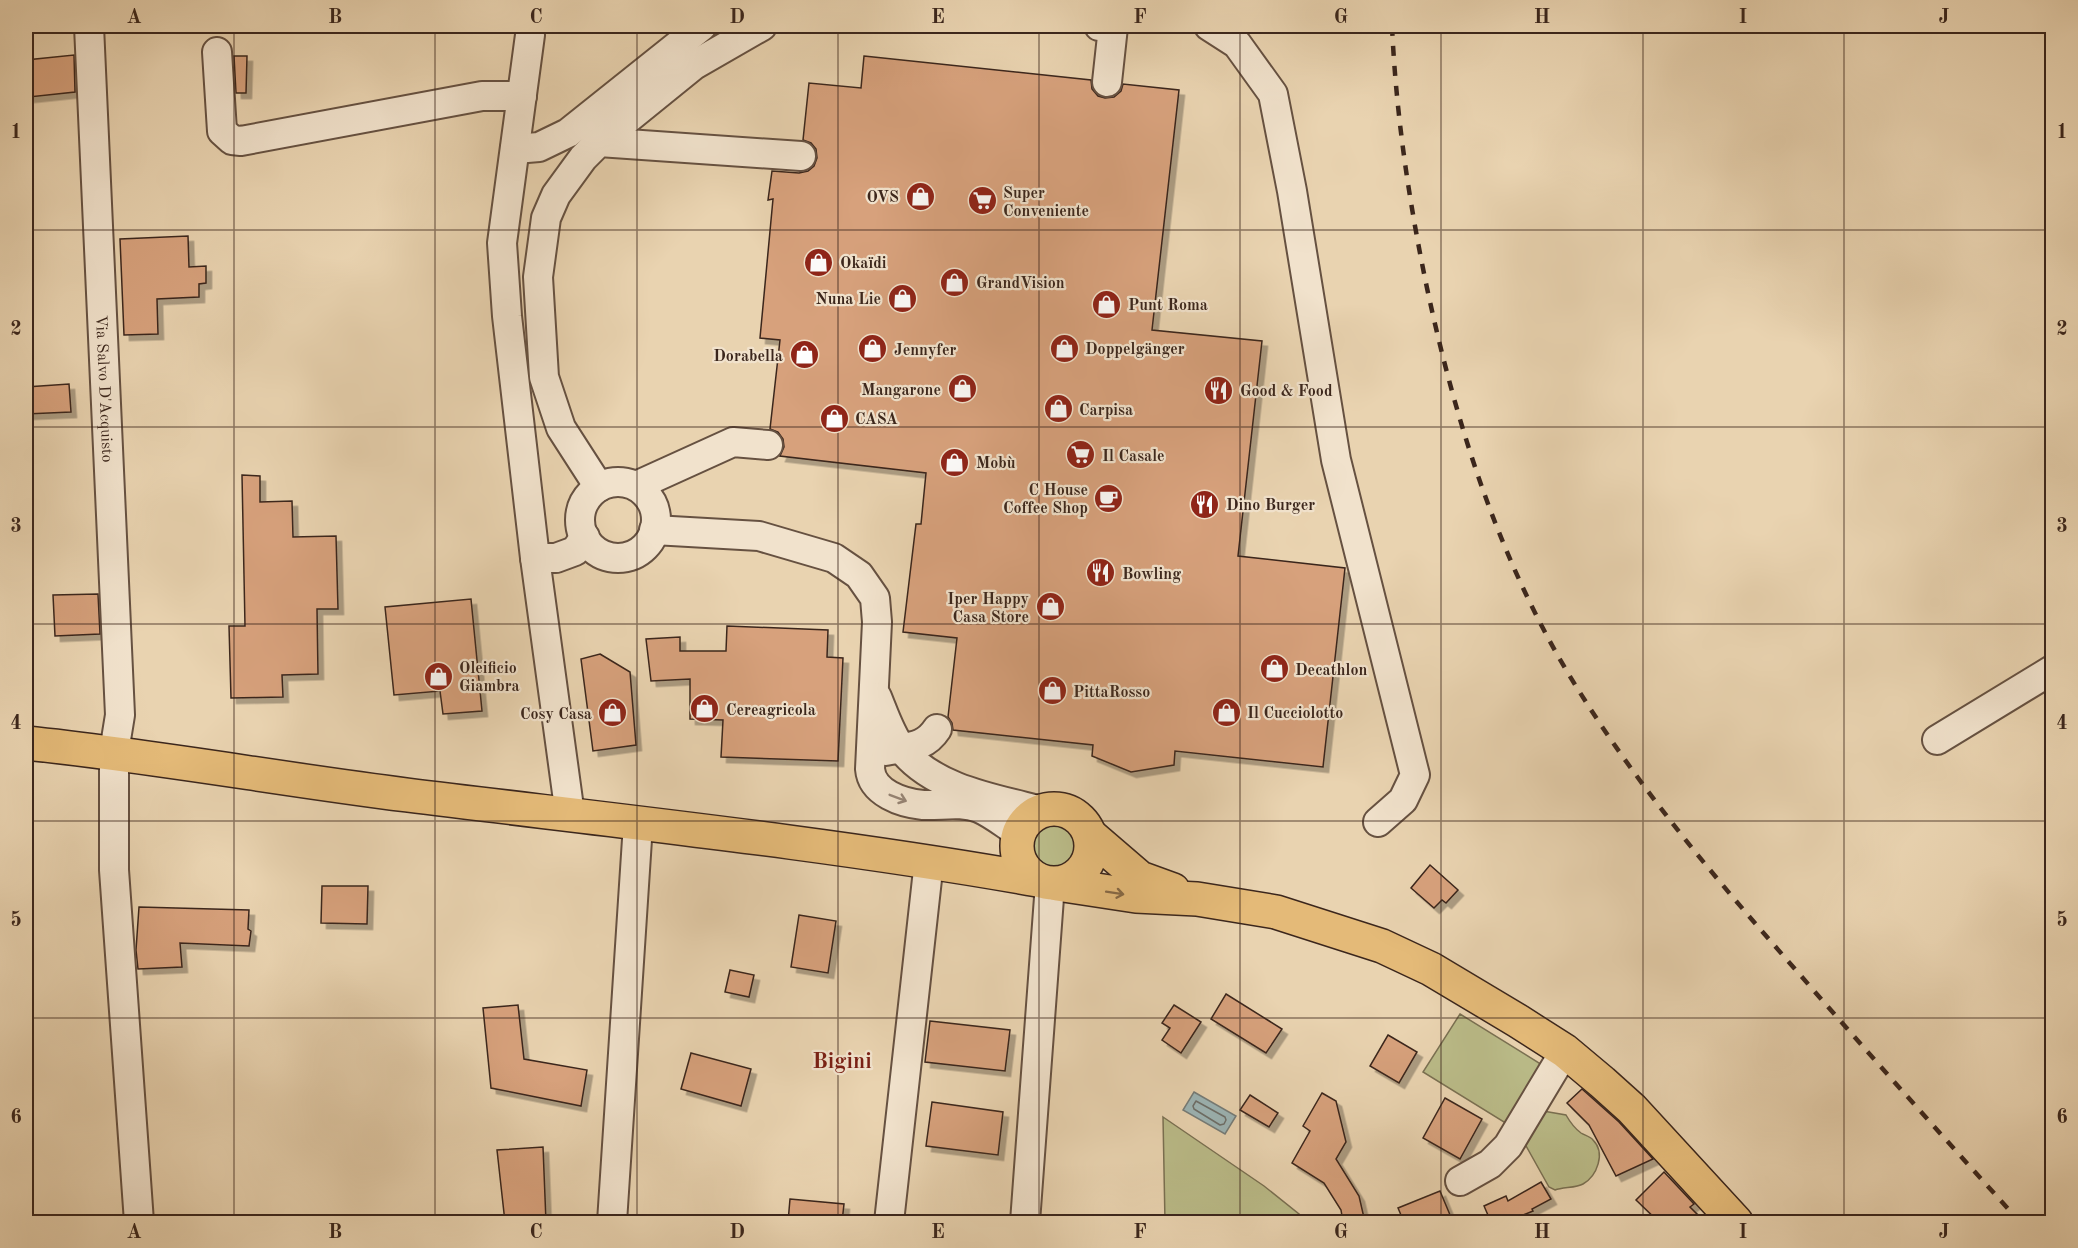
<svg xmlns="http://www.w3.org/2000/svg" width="2078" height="1248" viewBox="0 0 2078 1248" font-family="'Old Standard TT',serif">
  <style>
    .green { fill: #babb88; stroke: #7a7052; stroke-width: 1.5 }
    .water { fill: #9cb5b6; stroke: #757c78; stroke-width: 1.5 }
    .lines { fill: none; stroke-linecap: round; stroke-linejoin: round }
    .shore { stroke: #6c6e69; stroke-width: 1.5 }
    .building { fill: #d7a17b; stroke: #3b261c; stroke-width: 1.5; filter: url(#shadow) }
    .minor-casing { stroke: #665141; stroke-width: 32 }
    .major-casing { stroke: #3b261c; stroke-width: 36 }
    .minor { stroke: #f1e2cc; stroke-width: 28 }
    .major { stroke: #e4ba78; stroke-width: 33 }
    .rail { stroke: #3b261c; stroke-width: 4.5; stroke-dasharray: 10 10; stroke-linecap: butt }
    .oneway { stroke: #968474 }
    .oneway2 { stroke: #876945 }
    .grid { fill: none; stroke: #3b261c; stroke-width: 1.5; stroke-opacity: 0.55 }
    .labels { text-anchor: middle; stroke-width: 4.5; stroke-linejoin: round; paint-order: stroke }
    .poi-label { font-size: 16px; font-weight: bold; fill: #3b261c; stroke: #f1e2cc; text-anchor: start }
    .street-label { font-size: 16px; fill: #3b261c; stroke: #f1e2cc }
    .district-label { font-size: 22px; font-weight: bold; fill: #7a1f14; stroke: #f1e2cc }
    .neatline { fill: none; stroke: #3b261c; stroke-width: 2 }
    .grid-label { font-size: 20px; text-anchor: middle; font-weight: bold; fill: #3b261c }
  </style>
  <defs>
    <filter id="shadow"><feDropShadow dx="5.5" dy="5.5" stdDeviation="0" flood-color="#0004"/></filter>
  </defs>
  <rect width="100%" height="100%" fill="#e9d3b0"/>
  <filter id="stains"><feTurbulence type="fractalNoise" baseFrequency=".00333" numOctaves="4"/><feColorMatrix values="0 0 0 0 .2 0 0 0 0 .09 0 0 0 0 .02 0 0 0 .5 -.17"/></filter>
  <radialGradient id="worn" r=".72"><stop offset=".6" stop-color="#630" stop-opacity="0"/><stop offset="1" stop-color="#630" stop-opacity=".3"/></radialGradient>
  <!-- green -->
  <g class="green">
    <circle cx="1055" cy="844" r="23"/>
    <path d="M1460 1014 1547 1068 1512 1127 1423 1072Z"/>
    <path d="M1543 1111 1566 1115C1570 1122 1574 1128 1581 1133 1584 1135 1591 1137 1593 1140 1606 1153 1597 1176 1583 1184 1576 1188 1563 1187 1555 1190L1549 1187 1525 1144Z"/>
    <path d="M1163 1117 1264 1186 1309 1222H1165Z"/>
  </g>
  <!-- water -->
  <path class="water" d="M1194 1092 1236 1116 1225 1134 1183 1110Z"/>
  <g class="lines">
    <!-- shore -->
    <path class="shore" d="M1196 1101 1225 1117 1226 1120 1224 1124 1220 1125 1194 1109 1193 1106Z"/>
  </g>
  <!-- building -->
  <g class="building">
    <path d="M74 55 75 92 29 97 26 60Z"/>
    <path d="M234 56H247L246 93H236Z"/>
    <path d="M864 56 1091 80 1092 89 1098 96 1105 98 1114 97 1121 91 1123 84 1179 90 1152 330 1262 341 1238 556 1345 568 1323 767 1175 751 1174 765 1131 772 1092 756 1093 745 953 730 952 723 948 717 957 638 903 632 916 524H921L926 473 780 456 784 447 783 439 778 432 770 429 780 340 760 338 773 199 768 200 772 171 799 173 808 171 814 166 817 158 816 149 811 143 803 140 809 83 861 88Z"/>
    <path d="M188 236 189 267 206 266V283L199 284V297L157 299 158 334 124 335 120 239Z"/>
    <path d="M69 384 71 412 26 414V387Z"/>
    <path d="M242 475 260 476V502L292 501 293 537 336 536 338 609H317L318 674 282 675 283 697 231 698 229 626H245Z"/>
    <path d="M98 594 100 634 55 636 53 595Z"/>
    <path d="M471 599 482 711 443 714 440 691 394 695 385 607Z"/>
    <path d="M727 626 828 630 827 657 843 658 838 761 721 757 723 720 690 719V679L651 681 646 639 680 637V651H726Z"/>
    <path d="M600 654 630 672 636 745 593 751 581 659Z"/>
    <path d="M1430 865 1458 890 1446 903 1442 900 1434 908 1411 888Z"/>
    <path d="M322 886H368L367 924 321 923Z"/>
    <path d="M139 907 249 910 248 929 251 931 249 946 180 943 182 967 138 969 136 950Z"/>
    <path d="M799 915 836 921 828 973 791 967Z"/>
    <path d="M730 970 754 975 749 997 725 992Z"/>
    <path d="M1226 994 1282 1029 1266 1053 1211 1019Z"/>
    <path d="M518 1005 524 1059 587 1070 581 1106 491 1088 483 1008Z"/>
    <path d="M1174 1005 1201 1022 1181 1053 1162 1040 1170 1028 1162 1023Z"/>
    <path d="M930 1021 1010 1030 1005 1071 925 1062Z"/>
    <path d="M1388 1035 1417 1052 1399 1083 1370 1066Z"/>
    <path d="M691 1053 751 1069 741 1106 681 1089Z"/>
    <path d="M1582 1089 1619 1122 1653 1159 1616 1176 1589 1125 1567 1103Z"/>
    <path d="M1322 1093 1336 1101 1346 1142 1336 1159 1359 1196 1365 1222H1343L1341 1210 1324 1183 1292 1163 1310 1131 1303 1126Z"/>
    <path d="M1250 1095 1278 1113 1269 1127 1240 1110Z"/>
    <path d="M1445 1098 1482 1119 1460 1159 1423 1138Z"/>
    <path d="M932 1102 1003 1112 998 1155 926 1146Z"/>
    <path d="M543 1147 546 1222H505L497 1150Z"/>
    <path d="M1664 1172 1694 1204 1690 1207 1705 1222H1659L1636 1200Z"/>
    <path d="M1541 1182 1551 1199 1532 1209 1533 1211 1506 1222H1491L1484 1206 1506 1196 1508 1201Z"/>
    <path d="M1440 1191 1453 1222H1404L1398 1208Z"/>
    <path d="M790 1199 844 1204 842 1222H788Z"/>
  </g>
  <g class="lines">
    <defs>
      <g id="minor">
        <path id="s1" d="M89 26 120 715 114 752V870L139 1222"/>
        <path d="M1099 26 1113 27 1107 82"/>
        <path d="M1209 26 1237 44 1273 94 1292 191 1336 460 1415 775 1403 800 1378 822"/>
        <path d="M530 35 502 243 507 316 535 558 570 815"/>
        <path d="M217 52 222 131 232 140 241 141 482 96H522"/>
        <path d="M599 142 694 65 762 26"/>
        <path d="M515 149 539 147 568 133 702 26"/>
        <circle cx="618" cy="520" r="38"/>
        <path d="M636 486 733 442 768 445"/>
        <path d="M599 487 561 428 544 377 538 277 546 218 556 195 583 158 599 142 801 156"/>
        <path d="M654 530 759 536 834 558 859 575 875 598 877 622 870 769C872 793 902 803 923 805 941 806 961 801 979 808 993 814 1006 825 1019 833"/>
        <path d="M535 558H556L575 551 585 537"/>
        <path d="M877 697C884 714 890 733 901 748 932 789 995 799 1043 811"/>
        <path d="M1937 740 2052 670"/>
        <path d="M886 751C907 746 924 749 937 729"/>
        <path d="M1460 1181 1490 1164 1508 1146 1565 1051"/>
        <path d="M612 1222 638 824"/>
        <path d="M889 1222 929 861"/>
        <path d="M1025 1222 1050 884"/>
      </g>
      <g id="major">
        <path d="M26 743C153 756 279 779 407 795 617 821 829 843 1038 880"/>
        <circle cx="1054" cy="846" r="37"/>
        <path d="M1090 835 1140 878 1173 890"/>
        <path d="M1057 884 1136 896 1197 899 1276 912 1382 946 1431 969 1518 1021 1565 1051 1602 1082 1632 1109 1736 1222"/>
      </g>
    </defs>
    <!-- minor casing -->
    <use href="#minor" class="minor-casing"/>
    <!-- major casing -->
    <use href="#major" class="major-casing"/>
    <!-- minor -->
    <use href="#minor" class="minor"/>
    <!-- major -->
    <use href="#major" class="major"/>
    <!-- rail -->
    <path class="rail" d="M1392 26C1396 114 1409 202 1427 288 1457 429 1502 569 1579 691 1644 795 1721 885 1802 977 1874 1060 1947 1141 2020 1222"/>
  </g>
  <!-- one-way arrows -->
  <defs><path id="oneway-shaft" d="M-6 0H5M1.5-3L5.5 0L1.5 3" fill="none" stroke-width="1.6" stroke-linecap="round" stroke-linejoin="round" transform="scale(1.5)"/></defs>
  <use class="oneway" href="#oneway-shaft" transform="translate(898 798) rotate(21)"/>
  <use class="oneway2" href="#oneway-shaft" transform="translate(1115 893) rotate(9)"/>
  <!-- grid -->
  <path class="grid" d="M234 26V1222M435 26V1222M637 26V1222M838 26V1222M1039 26V1222M1240 26V1222M1441 26V1222M1643 26V1222M1844 26V1222M26 230H2052M26 427H2052M26 624H2052M26 821H2052M26 1018H2052"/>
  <!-- icons -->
  <defs>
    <symbol id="shop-disc" viewBox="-11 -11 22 22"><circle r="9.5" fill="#8f2418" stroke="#f1e2cc"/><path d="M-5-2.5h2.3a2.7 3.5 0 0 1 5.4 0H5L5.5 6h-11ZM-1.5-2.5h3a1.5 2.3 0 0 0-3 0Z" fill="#fff"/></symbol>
    <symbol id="supermarket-disc" viewBox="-11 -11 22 22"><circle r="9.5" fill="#8f2418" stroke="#f1e2cc"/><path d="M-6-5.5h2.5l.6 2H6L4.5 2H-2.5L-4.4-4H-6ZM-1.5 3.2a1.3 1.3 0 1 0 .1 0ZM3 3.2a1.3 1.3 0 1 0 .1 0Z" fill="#fff"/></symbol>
    <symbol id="restaurant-disc" viewBox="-11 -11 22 22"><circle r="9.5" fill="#8f2418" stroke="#f1e2cc"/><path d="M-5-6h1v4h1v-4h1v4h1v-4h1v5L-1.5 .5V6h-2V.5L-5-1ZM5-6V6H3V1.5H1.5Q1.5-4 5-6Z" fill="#fff"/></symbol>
    <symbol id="cafe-disc" viewBox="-11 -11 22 22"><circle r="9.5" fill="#8f2418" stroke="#f1e2cc"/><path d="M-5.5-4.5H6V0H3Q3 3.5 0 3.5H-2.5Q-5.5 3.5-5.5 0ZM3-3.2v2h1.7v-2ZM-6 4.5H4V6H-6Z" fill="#fff"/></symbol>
  </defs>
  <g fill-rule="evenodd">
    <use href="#shop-disc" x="904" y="180" width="33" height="33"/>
    <use href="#supermarket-disc" x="966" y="184" width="33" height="33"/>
    <use href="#shop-disc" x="802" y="246" width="33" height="33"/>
    <use href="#shop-disc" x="938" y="266" width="33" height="33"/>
    <use href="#shop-disc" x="886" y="282" width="33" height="33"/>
    <use href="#shop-disc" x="1090" y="288" width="33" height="33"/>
    <use href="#shop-disc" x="1048" y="332" width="33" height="33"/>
    <use href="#shop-disc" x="856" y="332" width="33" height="33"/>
    <use href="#shop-disc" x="788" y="338" width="33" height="33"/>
    <use href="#shop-disc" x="946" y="372" width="33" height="33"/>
    <use href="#restaurant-disc" x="1202" y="374" width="33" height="33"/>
    <use href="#shop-disc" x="1042" y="392" width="33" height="33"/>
    <use href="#shop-disc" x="818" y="402" width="33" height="33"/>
    <use href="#supermarket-disc" x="1064" y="438" width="33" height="33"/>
    <use href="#shop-disc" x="938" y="446" width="33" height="33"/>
    <use href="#cafe-disc" x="1092" y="482" width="33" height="33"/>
    <use href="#restaurant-disc" x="1188" y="488" width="33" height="33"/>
    <use href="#restaurant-disc" x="1084" y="556" width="33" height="33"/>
    <use href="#shop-disc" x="1034" y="590" width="33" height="33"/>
    <use href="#shop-disc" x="1258" y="652" width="33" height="33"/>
    <use href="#shop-disc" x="422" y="660" width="33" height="33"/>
    <use href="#shop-disc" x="1036" y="674" width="33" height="33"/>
    <use href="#shop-disc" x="688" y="692" width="33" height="33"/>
    <use href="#shop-disc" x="1210" y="696" width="33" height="33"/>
    <use href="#shop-disc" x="596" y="696" width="33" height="33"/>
  </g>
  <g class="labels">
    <!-- poi labels -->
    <g class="poi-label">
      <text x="1003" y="198">Super<tspan x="1003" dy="18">Conveniente</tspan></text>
      <text x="899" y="202" text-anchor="end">OVS</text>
      <text x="840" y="268">Okaïdi</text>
      <text x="976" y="288">GrandVision</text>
      <text x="881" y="304" text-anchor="end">Nuna Lie</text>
      <text x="1128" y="310">Punt Roma</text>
      <text x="1085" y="354">Doppelgänger</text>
      <text x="894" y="355">Jennyfer</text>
      <text x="783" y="361" text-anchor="end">Dorabella</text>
      <text x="941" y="395" text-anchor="end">Mangarone</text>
      <text x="1240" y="396">Good &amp; Food</text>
      <text x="1079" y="415">Carpisa</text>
      <text x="855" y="424">CASA</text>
      <text x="1102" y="461">Il Casale</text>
      <text x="976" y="468">Mobù</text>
      <text x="1088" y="495" text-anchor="end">C House<tspan x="1088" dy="18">Coffee Shop</tspan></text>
      <text x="1226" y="510">Dino Burger</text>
      <text x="1122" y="579">Bowling</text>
      <text x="1029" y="604" text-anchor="end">Iper Happy<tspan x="1029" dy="18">Casa Store</tspan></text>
      <text x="459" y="673">Oleificio<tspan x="459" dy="18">Giambra</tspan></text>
      <text x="1295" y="675">Decathlon</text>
      <text x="1073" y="697">PittaRosso</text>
      <text x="726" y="715">Cereagricola</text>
      <text x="1247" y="718">Il Cucciolotto</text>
      <text x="592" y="719" text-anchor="end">Cosy Casa</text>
    </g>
    <!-- street labels -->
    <g class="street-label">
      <text dy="6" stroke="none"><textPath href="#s1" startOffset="363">Via Salvo D'Acquisto</textPath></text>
    </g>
    <!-- district labels -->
    <g class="district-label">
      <text x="842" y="1068">Bigini</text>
    </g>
  </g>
  <!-- margin -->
  <rect width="2078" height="1248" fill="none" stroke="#e9d3b0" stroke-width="66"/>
  <rect x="33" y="33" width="2012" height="1182" class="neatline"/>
  <g class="grid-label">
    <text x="134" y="23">A</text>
    <text x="335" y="23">B</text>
    <text x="536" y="23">C</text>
    <text x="737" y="23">D</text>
    <text x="938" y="23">E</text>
    <text x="1140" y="23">F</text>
    <text x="1341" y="23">G</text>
    <text x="1542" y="23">H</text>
    <text x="1743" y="23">I</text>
    <text x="1944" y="23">J</text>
    <text x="16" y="138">1</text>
    <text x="2062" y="138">1</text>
    <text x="16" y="335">2</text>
    <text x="2062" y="335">2</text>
    <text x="16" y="532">3</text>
    <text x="2062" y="532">3</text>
    <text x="16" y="729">4</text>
    <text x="2062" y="729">4</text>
    <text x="16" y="926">5</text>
    <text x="2062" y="926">5</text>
    <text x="16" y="1123">6</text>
    <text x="2062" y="1123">6</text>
    <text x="134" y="1238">A</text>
    <text x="335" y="1238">B</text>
    <text x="536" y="1238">C</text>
    <text x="737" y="1238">D</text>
    <text x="938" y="1238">E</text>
    <text x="1140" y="1238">F</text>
    <text x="1341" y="1238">G</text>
    <text x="1542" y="1238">H</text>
    <text x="1743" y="1238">I</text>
    <text x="1944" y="1238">J</text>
  </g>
  <rect width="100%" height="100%" filter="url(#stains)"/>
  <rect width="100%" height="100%" fill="url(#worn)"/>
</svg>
